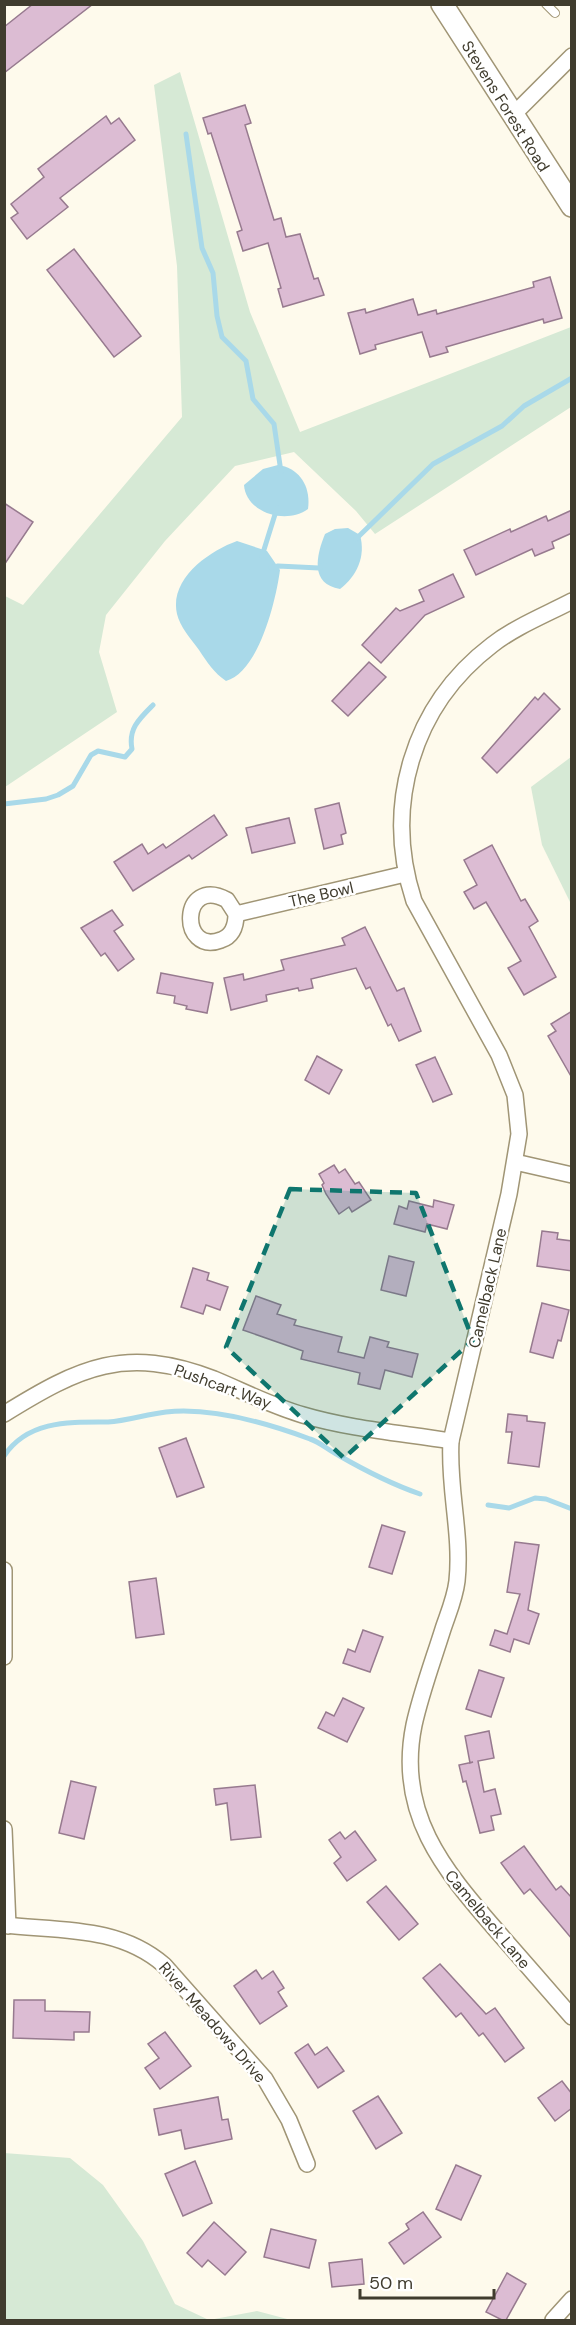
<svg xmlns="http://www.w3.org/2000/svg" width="576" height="2325" viewBox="0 0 576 2325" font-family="'DM Sans',sans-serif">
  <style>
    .green { fill: #d6e9d5 }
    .water { fill: #a9d9e9 }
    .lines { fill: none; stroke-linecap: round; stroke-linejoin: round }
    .stream { stroke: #a9d9e9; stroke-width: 5 }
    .building { fill: #dcbcd3; stroke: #977a8f; stroke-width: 1.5 }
    .lane-casing { stroke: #a09575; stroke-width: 10 }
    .street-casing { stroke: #a09575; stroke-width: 18 }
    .secondary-casing { stroke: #a09575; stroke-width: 24 }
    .lane { stroke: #fff; stroke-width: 8 }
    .street { stroke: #fff; stroke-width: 15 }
    .secondary { stroke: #fff; stroke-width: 21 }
    .marked { fill: #0f766e; fill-opacity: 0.2; stroke: #0f766e; stroke-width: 4.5; stroke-dasharray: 12 8; stroke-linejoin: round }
    .labels { text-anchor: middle; stroke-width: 5; stroke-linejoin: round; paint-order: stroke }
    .street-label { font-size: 16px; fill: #403c2e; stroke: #fff }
  </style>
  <rect width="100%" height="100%" fill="#fefaec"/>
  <!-- green -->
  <g class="green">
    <path d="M180 72 250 312 300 432 571 327V407L375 534 356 511 294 452 235 466 165 541 106 615 99 652 117 712 5 787V596L23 605 182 417 177 266 154 85Z"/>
    <path d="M571 757V904L542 845 531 787Z"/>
    <path d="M4 2153 70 2158 103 2185 143 2241 175 2304 209 2320 257 2311 291 2320H5Z"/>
  </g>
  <!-- water -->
  <g class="water">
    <path d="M278 465C300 468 311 487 308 509 286 525 246 513 244 485L263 469Z"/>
    <path d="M348 528 360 535C366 556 357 576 340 589 310 584 316 556 325 534L335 529Z"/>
    <path d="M237 541 267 551 280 570C276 600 259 672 226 681 214 673 207 662 199 650 191 639 180 627 177 614 169 579 209 551 237 541Z"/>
  </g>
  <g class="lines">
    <!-- stream -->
    <g class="stream">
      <path d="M186 134 202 248 213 273 217 316 222 337 246 361 253 399 274 424 281 472"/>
      <path d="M356 539 433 464 502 426 524 406 572 378"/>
      <path d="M262 556 277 508"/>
      <path d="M271 568 278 566 319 568 324 565"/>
      <path d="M4 804 46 799 58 795 73 786 91 755 98 751 125 757 132 749C128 729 139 719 153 705"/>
      <path d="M4 1456C28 1420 70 1422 108 1422 127 1421 147 1414 166 1412 213 1407 267 1423 310 1439 320 1442 328 1450 338 1455 364 1470 391 1484 420 1494"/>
      <path d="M488 1505 509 1508 535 1498 546 1499 572 1509"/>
    </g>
  </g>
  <!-- building -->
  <g class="building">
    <path d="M33 4H93L4 73V27Z"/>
    <path d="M245 105 251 123 245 125 274 220 281 218 286 237 300 234 314 279 318 278 324 295 283 307 278 289 281 288 268 243 243 251 237 232 242 230 211 133 208 134 203 118Z"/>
    <path d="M106 116 111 124 119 118 135 140 60 198 68 207 27 239 11 218 18 213 11 204 44 177 38 169Z"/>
    <path d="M74 249 141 336 114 357 47 270Z"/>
    <path d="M550 277 562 318 544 323 543 319 446 347 448 352 430 357 422 332 375 345 376 349 360 354 348 313 365 309 366 313 413 299 418 315 436 310 437 314 534 287 533 282Z"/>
    <path d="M4 503 33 522 4 565Z"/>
    <path d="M572 510V533L552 542 554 548 535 556 532 549 476 575 464 550 510 529 511 532 546 516 548 521Z"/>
    <path d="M453 574 464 597 425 615 381 663 362 645 396 608 400 611 424 601 419 590Z"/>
    <path d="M369 662 386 677 348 716 332 701Z"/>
    <path d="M544 693 560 709 497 773 482 758 535 697 538 700Z"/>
    <path d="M339 803 346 833 341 835 343 844 324 849 315 809Z"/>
    <path d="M214 815 227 835 192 859 189 855 133 891 114 862 142 844 148 854 163 844 166 848Z"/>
    <path d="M289 818 295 843 252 853 246 828Z"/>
    <path d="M492 845 521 901 525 899 538 921 529 927 556 977 524 995 508 968 521 961 486 902 474 909 464 892 477 885 464 860Z"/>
    <path d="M112 910 123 925 114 931 134 959 118 971 105 953 101 956 81 928Z"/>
    <path d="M365 927 397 991 404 988 421 1031 399 1041 391 1024 388 1026 370 987 366 989 356 968 311 979 313 988 299 991 298 988 266 995 267 1001 231 1010 224 978 243 974 244 980 284 970 281 960 345 945 342 938Z"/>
    <path d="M161 973 213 983 207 1013 186 1009 187 1006 174 1003 175 996 157 993Z"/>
    <path d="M572 1011V1078L548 1036 556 1031 551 1024Z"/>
    <path d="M317 1056 342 1070 329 1094 305 1080Z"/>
    <path d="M435 1057 452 1094 433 1102 416 1065Z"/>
    <path d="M334 1165 339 1173 345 1169 355 1184 359 1182 371 1200 352 1212 349 1207 339 1214 326 1194 322 1185 324 1183 319 1174Z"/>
    <path d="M434 1200 454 1205 447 1229 427 1224 425 1232 394 1224 399 1206 407 1209 409 1201 433 1207Z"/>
    <path d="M542 1231 558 1233 557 1239 572 1241V1271L537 1266Z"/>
    <path d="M389 1256 414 1262 406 1296 381 1290Z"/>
    <path d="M193 1268 209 1273 207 1280 228 1287 220 1310 206 1305 203 1314 181 1307Z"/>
    <path d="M256 1296 281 1305 277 1314 296 1320 294 1325 342 1337 338 1352 364 1358 370 1337 389 1342 387 1347 418 1354 412 1377 385 1370 380 1389 358 1384 360 1373 301 1359 303 1351 243 1330Z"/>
    <path d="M542 1303 569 1310 561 1341 558 1340 553 1358 530 1352Z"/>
    <path d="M508 1414 527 1416V1421L545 1423 539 1467 508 1463 512 1432H506Z"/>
    <path d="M186 1438 204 1487 177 1497 159 1448Z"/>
    <path d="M382 1525 405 1532 392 1574 369 1567Z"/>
    <path d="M515 1542 539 1545 528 1610 539 1614 529 1644 514 1639 510 1652 490 1645 495 1630 507 1634 520 1594 507 1592Z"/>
    <path d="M156 1578 164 1634 136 1638 129 1582Z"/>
    <path d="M363 1630 383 1637 370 1672 343 1663 348 1649 355 1652Z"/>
    <path d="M479 1670 504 1678 491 1717 466 1709Z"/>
    <path d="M343 1698 364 1708 347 1742 318 1728 326 1712 334 1716Z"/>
    <path d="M489 1731 494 1758 478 1761 484 1792 495 1789 501 1814 491 1816 494 1830 480 1833 466 1781 463 1782 459 1765 473 1762 470 1763 465 1736Z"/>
    <path d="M71 1781 96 1787 84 1839 59 1833Z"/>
    <path d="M255 1785 261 1837 231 1840 227 1803 216 1805 214 1789Z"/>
    <path d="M355 1831 376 1860 347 1881 334 1863 341 1857 329 1840 340 1832 345 1839Z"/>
    <path d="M524 1846 556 1890 561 1886 572 1898V1939L530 1889 524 1894 501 1863Z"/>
    <path d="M386 1886 418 1924 399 1940 367 1902Z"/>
    <path d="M440 1964 486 2014 495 2008 524 2048 505 2062 483 2033 479 2036 461 2013 456 2017 423 1978Z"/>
    <path d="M256 1970 262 1979 273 1971 284 1988 278 1992 287 2006 260 2024 234 1986Z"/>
    <path d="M14 2000H45V2011L90 2012 89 2032H74V2040L13 2038Z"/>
    <path d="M165 2032 191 2066 160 2089 145 2068 159 2058 148 2044Z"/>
    <path d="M308 2044 315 2055 327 2047 344 2071 318 2088 295 2053Z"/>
    <path d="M562 2081 572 2094V2108L555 2121 538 2098Z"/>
    <path d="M378 2096 402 2133 376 2149 353 2111Z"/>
    <path d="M218 2097 222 2120 228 2119 232 2139 185 2149 181 2130 159 2135 154 2109Z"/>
    <path d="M195 2161 212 2203 183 2216 165 2174Z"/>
    <path d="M456 2165 481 2176 461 2220 436 2209Z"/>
    <path d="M423 2212 441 2237 404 2264 389 2243 409 2229 406 2224Z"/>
    <path d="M214 2222 246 2252 225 2275 208 2260 202 2267 187 2253Z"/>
    <path d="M271 2229 316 2240 309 2268 264 2257Z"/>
    <path d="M362 2259 364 2284 332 2287 329 2263Z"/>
    <path d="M507 2273 526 2284 506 2320H502L486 2312Z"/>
  </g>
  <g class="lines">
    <defs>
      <path id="lane" d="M546 4 555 13"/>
      <g id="street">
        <path d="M513 115 572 56"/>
        <path d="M572 601C545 615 515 627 492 645 412 706 383 806 414 901L499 1055 515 1095 519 1134 509 1194 451 1441C448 1488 462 1534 457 1581 455 1598 448 1614 443 1629 433 1661 421 1693 414 1725 396 1813 443 1869 497 1931 522 1960 547 1988 572 2017"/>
        <path d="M236 914 227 900C180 875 179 956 221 940 233 936 236 925 236 914L405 874"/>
        <path d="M515 1162 572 1175"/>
        <path d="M4 1414C80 1367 125 1345 214 1379 243 1391 272 1406 303 1415 350 1429 401 1433 451 1441"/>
        <path d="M4 1570V1657"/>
        <path d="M4 1829 8 1926"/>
        <path d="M4 1925C61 1931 119 1926 164 1965L265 2079 289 2120 307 2164"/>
        <path d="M553 2320 572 2299"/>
      </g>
      <path id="secondary" d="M442 4 572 206"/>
    </defs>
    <!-- lane casing -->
    <use href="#lane" class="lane-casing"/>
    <!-- street casing -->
    <use href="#street" class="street-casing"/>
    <!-- secondary casing -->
    <use href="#secondary" class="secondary-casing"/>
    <!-- lane -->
    <use href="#lane" class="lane"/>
    <!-- street -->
    <use href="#street" class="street"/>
    <!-- secondary -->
    <use href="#secondary" class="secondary"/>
  </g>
  <!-- marked area -->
  <path class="marked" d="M290 1189 416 1193 473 1340 344 1458 226 1347Z"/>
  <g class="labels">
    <!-- street labels -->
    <g class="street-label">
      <text transform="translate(506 106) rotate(58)" y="6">Stevens Forest Road</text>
      <text transform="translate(321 894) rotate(-13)" y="6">The Bowl</text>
      <text transform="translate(487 1288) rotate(-77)" y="6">Camelback Lane</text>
      <text transform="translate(223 1386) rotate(20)" y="6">Pushcart Way</text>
      <text transform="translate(488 1919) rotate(50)" y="6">Camelback Lane</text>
      <text transform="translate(213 2022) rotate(49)" y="6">River Meadows Drive</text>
    </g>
  </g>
  <!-- border -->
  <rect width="576" height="2325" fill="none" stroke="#403c2e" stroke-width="12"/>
  <!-- scale -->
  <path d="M360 2289v9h134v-9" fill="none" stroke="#403c2e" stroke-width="3"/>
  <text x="369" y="2289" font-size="18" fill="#403c2e" stroke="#ffffff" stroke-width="4.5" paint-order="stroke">50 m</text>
</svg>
